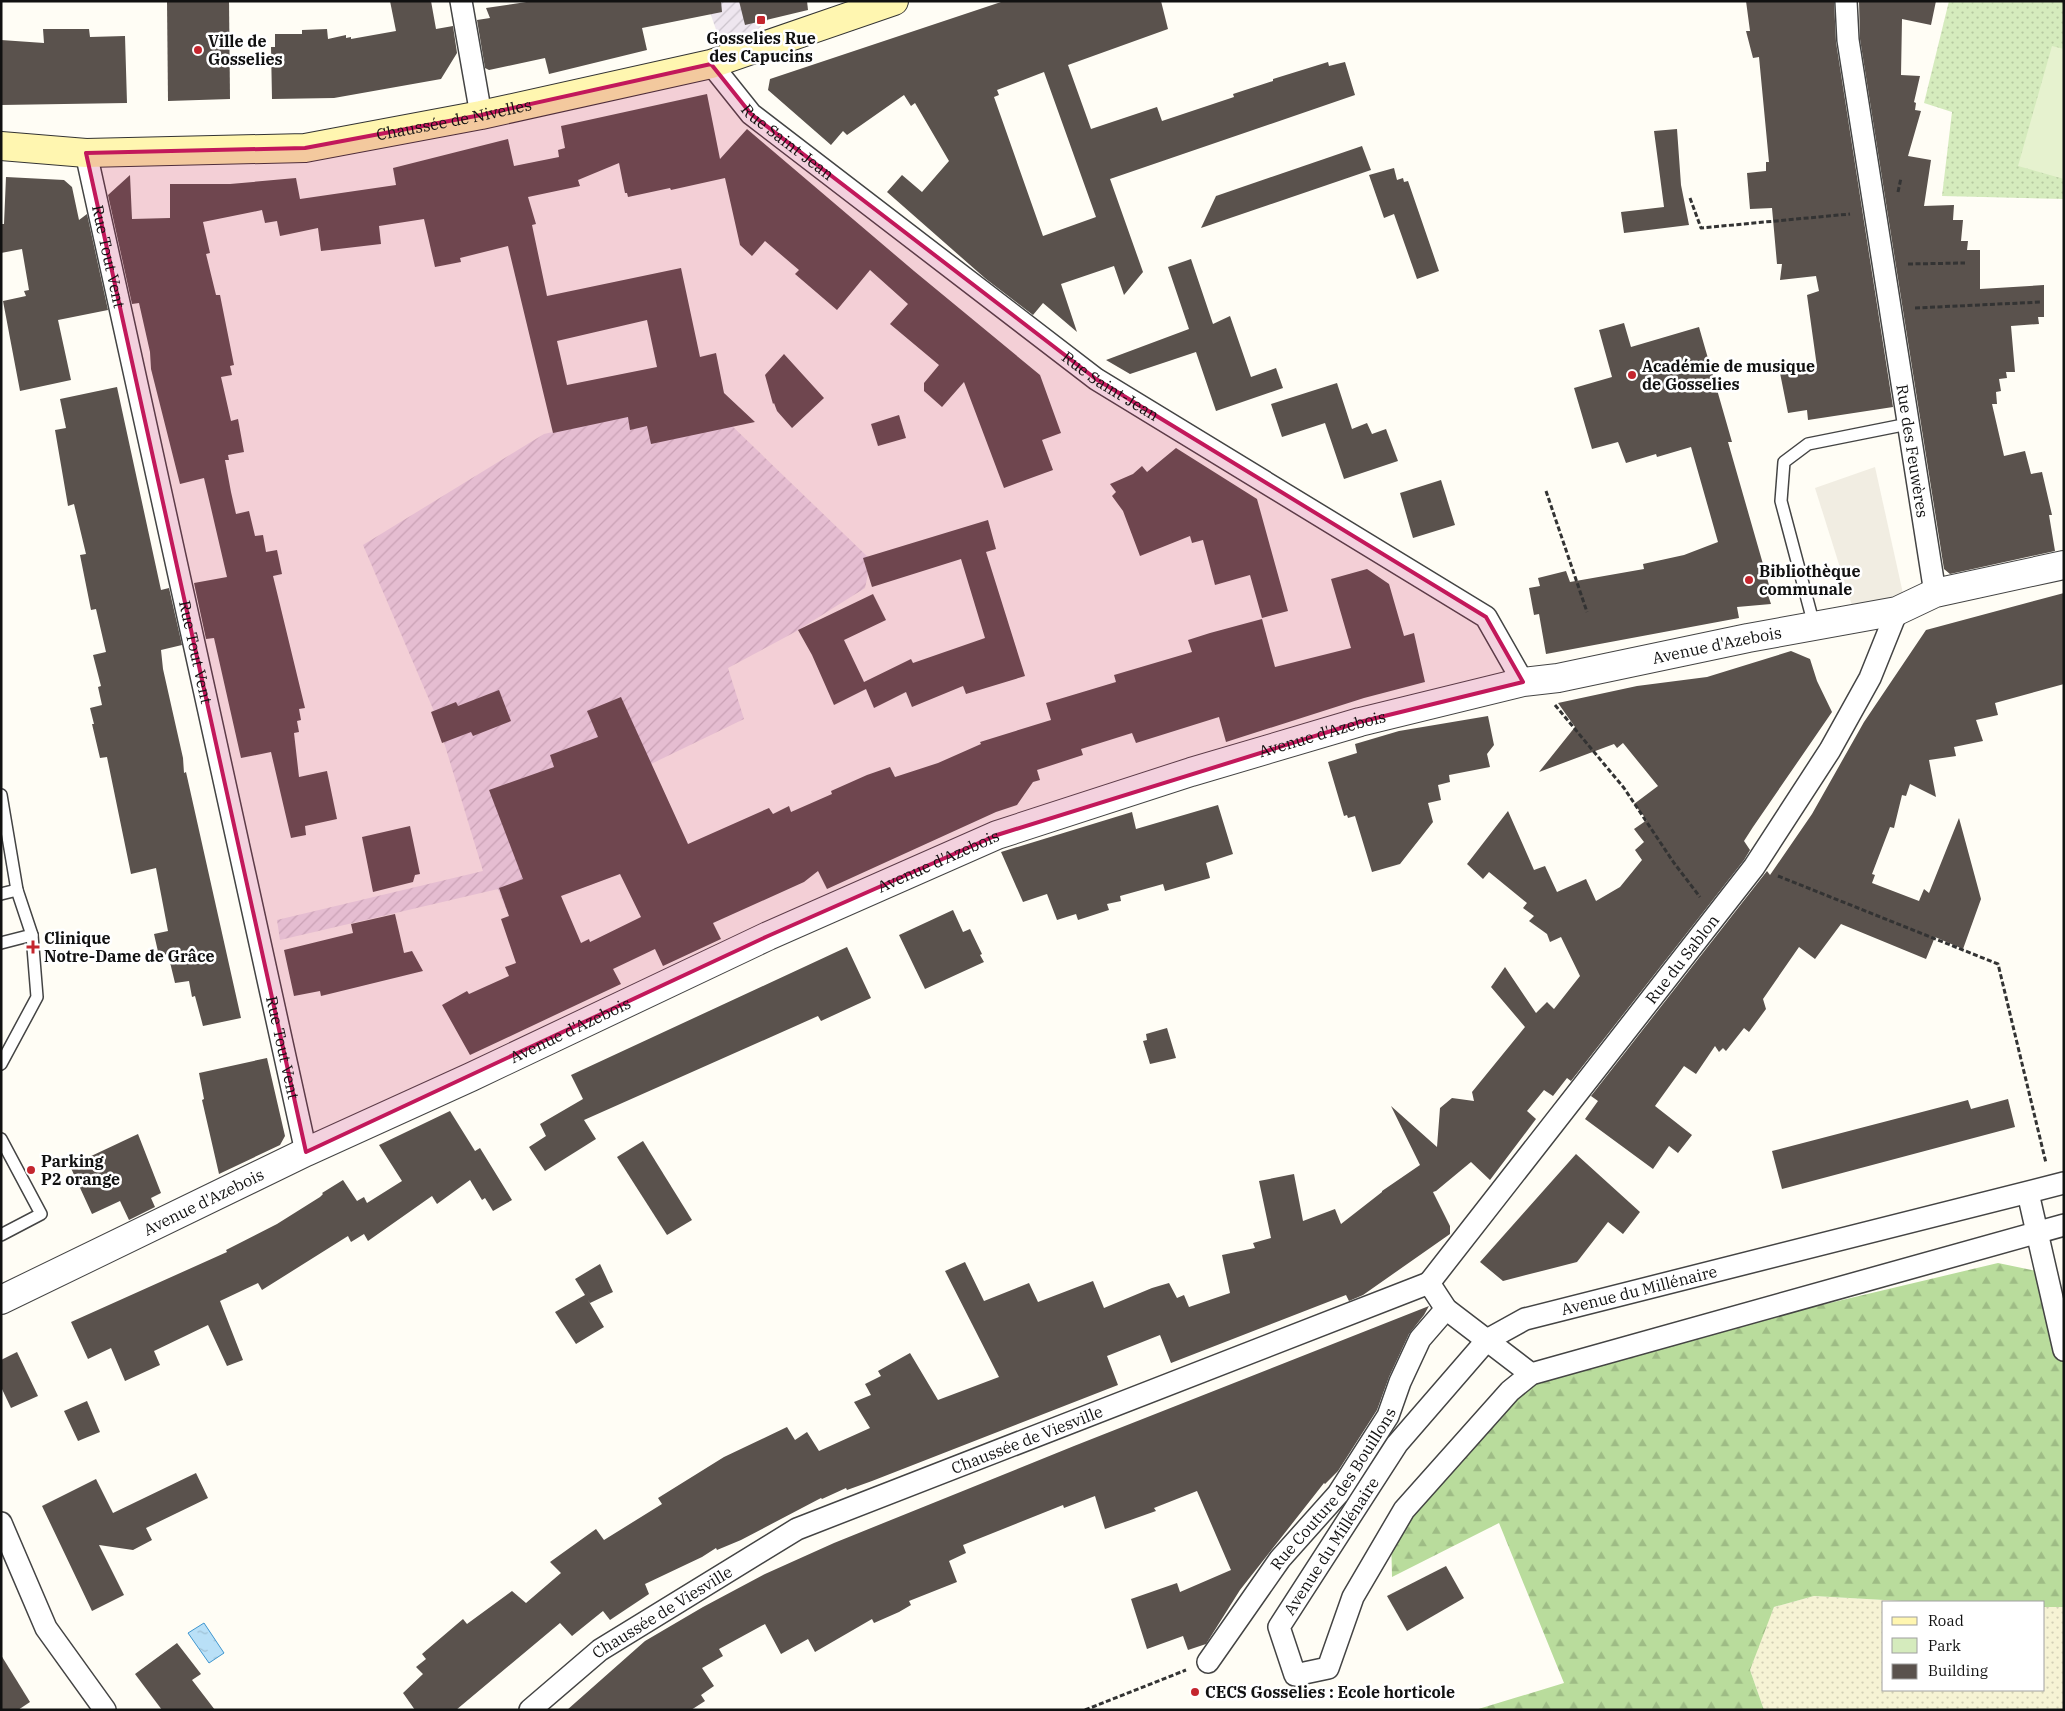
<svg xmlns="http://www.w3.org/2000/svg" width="2065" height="1711" viewBox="0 0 2065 1711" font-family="'IBM Plex Serif',serif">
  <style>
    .industrial { fill: url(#industrial-furrows) }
    .farmland { fill: url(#farmland-dots) }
    .green { fill: url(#green-dots) }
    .forest { fill: url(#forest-firs) }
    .pitch { fill: #e6f2cf }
    .plaza { fill: #f1ede2 }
    .water { fill: url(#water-ripples); stroke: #3f96cf }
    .building { fill: #5a524d; fill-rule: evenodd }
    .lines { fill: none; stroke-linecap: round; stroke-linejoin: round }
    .service-casing { stroke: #444; stroke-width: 14 }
    .minor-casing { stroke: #444; stroke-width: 24 }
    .tertiary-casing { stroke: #444; stroke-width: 30 }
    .secondary-casing { stroke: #333; stroke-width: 30 }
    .path { stroke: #333; stroke-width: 3; stroke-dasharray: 5 2.5; stroke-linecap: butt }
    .service { stroke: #fff; stroke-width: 11 }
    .minor { stroke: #fff; stroke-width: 21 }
    .tertiary { stroke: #fff; stroke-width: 28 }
    .secondary { stroke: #fff6b0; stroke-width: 28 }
    .marked { fill: #c2185b; fill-opacity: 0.2; stroke: #c2185b; stroke-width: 4; stroke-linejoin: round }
    .poi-dot { fill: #c4262e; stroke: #fff; stroke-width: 2 }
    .labels { text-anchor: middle; stroke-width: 5; stroke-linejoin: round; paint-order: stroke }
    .poi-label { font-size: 16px; font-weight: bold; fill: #111; stroke: #fff; text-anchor: start }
    .street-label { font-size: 16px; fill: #111; stroke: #fff }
  </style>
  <defs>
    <pattern id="industrial-furrows" width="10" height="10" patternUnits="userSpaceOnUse" patternTransform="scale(1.25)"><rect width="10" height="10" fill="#eee6ef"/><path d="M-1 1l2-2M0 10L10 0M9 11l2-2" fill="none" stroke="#cbc4cc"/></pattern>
    <pattern id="farmland-dots" width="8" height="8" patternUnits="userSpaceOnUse" patternTransform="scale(1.25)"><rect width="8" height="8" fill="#f6f3d4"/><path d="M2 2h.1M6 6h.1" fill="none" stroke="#d2cfb5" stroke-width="1.8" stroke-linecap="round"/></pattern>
    <pattern id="green-dots" width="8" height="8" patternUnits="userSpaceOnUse" patternTransform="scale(1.25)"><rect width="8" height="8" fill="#d5ebbd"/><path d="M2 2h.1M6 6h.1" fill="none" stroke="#b6c8a1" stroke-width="1.8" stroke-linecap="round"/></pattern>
    <pattern id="forest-firs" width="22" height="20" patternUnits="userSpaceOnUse" patternTransform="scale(1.25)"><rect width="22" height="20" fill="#b9dc9c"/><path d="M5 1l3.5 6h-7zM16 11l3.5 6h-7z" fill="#9ebc85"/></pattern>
    <pattern id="water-ripples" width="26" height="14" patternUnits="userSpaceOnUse" patternTransform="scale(1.25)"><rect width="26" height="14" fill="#b9e0f7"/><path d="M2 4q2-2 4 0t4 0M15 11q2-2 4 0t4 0" fill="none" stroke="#9ebfd3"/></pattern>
  </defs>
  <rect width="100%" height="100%" fill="#fffdf5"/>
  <!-- industrial -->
  <g class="industrial">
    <path d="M706 1H763L768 20 726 58Z"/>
    <path d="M703 398 871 560 865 588 795 632 728 668 744 719 651 764 689 847 509 916 498 889 280 940 277 920 483 871 436 716 363 545 544 434Z"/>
  </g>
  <!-- farmland -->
  <path class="farmland" d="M1814 1596 1919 1602H1884V1690H2044V1607H2064V1710H1764L1750 1670 1765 1627 1774 1607Z"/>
  <!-- green -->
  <path class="green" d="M1949 1H2064V199L1942 196 1952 112 1924 103Z"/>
  <!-- forest -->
  <path class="forest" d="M1998 1263 2037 1271 2064 1362V1607H2044V1602H1919L1814 1596 1774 1607 1750 1670 1764 1710H1475L1564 1683 1499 1523 1392 1577 1391 1533 1449 1459 1547 1370Z"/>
  <!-- pitch -->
  <path class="pitch" d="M2052 46 2064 49V179L2018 166Z"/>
  <!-- plaza -->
  <path class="plaza" d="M1875 467 1906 607 1854 612 1815 488Z"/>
  <!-- water -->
  <path class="water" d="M204 1623 224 1653 209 1663 188 1633Z"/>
  <!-- building -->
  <g class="building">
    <path d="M167 1H229L230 99 168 101Z"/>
    <path d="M390 1H431L436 29 453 26 457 53 441 79 334 98 272 99 271 47H275V34H302V30L327 29 328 39 346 35V38L351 37V39L396 31Z"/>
    <path d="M533 1H721L722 12 642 28 647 50 549 74 545 58 489 70 485 68 477 20 490 18 486 8Z"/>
    <path d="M739 1H807L808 10 745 25Z"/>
    <path d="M1004 1H1161L1168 29 1068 65 1091 129 1157 107 1162 121 1234 97 1233 94 1273 81V79L1328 62 1329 66 1345 62 1355 95 1110 179 1143 272 1124 295 1114 266 1061 284 1077 332 1043 303 1033 315 986 279 887 192 902 175 922 192 949 161 915 103 911 106 904 95 847 135 843 131 831 145 768 90 770 79ZM1044 72 1096 217 1043 236 994 97 999 95 997 90Z"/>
    <path d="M1746 1H1834L1836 42 1893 407 1808 420 1807 410 1788 413 1780 373 1817 367 1807 295 1819 291 1816 276 1780 280 1782 264H1777L1772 208 1750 209 1747 173 1766 171V162H1769L1759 57 1753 58 1746 31H1750Z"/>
    <path d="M1859 1H1936L1931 25 1902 19 1901 75 1920 76 1914 102 1916 103 1915 110 1921 111 1908 156 1931 160 1924 206 1954 205 1953 220H1963L1961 241H1968L1967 250H1980V289L2044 285V317H2038L2039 324 2011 326 2015 372H2006L2007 378 1999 379 2001 391 1996 392 1997 404H1992L2004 456 2025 451 2031 474 2042 472 2052 515H2049L2055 551 1950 574 1944 569 1860 39Z"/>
    <path d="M43 29H89L90 37 125 36 127 103 1 105V40L44 43Z"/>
    <path d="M707 94 720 159 747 129 914 271 1040 375 1061 433 1042 440 1053 470 1004 488 964 382 942 407 924 391V383L939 365 890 324 908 304 870 270 837 310 795 274 799 270 765 241 752 256 740 245 725 178 671 190 670 188 628 197 627 193H625L619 163 578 180 580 186 528 197 536 224 532 225 547 296 681 268 700 357 716 353 724 393 755 422 651 444 647 426 630 430 628 417 553 433 508 246 460 258 461 262 435 267 424 219 379 226 381 244 321 251 318 228 280 236 277 221 265 223 262 210 203 222 210 253 206 254 216 295H220L234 365 230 366 232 375 221 377 231 421 238 419 244 452 228 455 229 460H225L231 492 236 514 249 511 255 536 263 535 266 552 277 550 282 574 273 576 305 708 299 709 301 720 297 721 299 732 294 733 299 777 327 771 337 819 305 826 306 835 291 838 271 752 241 758 214 638 206 639 194 583 227 577 204 478 180 484 151 369 150 352 139 303 132 304 108 195 130 175 132 219 170 218V184H230L296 178 300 199 396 185 393 168 508 139 514 166 559 157 558 150 565 148 561 126ZM647 320 657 367 567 385 557 341Z"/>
    <path d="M1677 129 1681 185 1689 225 1624 233 1621 212 1664 207 1654 131Z"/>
    <path d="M1362 146 1371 170 1201 228 1216 196Z"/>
    <path d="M1394 168 1397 180 1403 178 1404 182 1408 181 1439 271 1417 279 1394 214 1384 218 1369 175Z"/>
    <path d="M6 177 64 180 72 187 79 220 87 214 108 310 58 320 71 380 20 391 3 301 26 296 24 291 29 290 22 249 1 253V224H4Z"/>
    <path d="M1191 259 1213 324 1230 316 1251 377 1276 368 1283 388 1216 411 1196 352 1130 374 1106 360 1189 329 1168 267Z"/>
    <path d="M1624 323 1631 347 1699 327 1732 442H1728L1769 585 1765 586 1771 604 1737 607 1739 618 1546 654 1539 614 1534 615 1529 588 1540 586 1538 578 1566 571 1570 582 1644 569 1643 564 1684 555 1718 542 1691 447 1657 457 1656 454 1626 463 1618 442 1592 449 1574 388 1612 377 1599 330Z"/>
    <path d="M784 354 824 398 792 428 777 411 774 403 773 404 765 375Z"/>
    <path d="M1337 383 1352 429 1367 423 1372 434 1386 429 1398 461 1344 479 1325 423 1282 437 1271 404Z"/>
    <path d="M117 387 161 590 169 588 182 645 161 650 163 669 183 758 184 773 186 772 241 1018 203 1026 195 996 192 997 189 981 175 983 168 954 159 956 154 934 168 931 156 868 131 874 107 757 100 758 92 724H94L90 708 102 705 98 687 101 686 93 655 106 652 96 609 91 610 80 555 86 554 74 504 68 506 55 430 66 428 60 399Z"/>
    <path d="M899 415 906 438 878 446 871 424Z"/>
    <path d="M1176 448 1257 499 1288 611 1262 618 1250 575 1215 585 1203 540 1192 543 1190 536 1140 556 1123 511 1112 496 1116 492 1110 484 1133 474 1142 466 1147 472Z"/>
    <path d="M1441 480 1455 525 1413 538 1400 493Z"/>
    <path d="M988 520 996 549 986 552 1025 676 966 694 963 686 912 707 906 692 874 708 866 689 834 705 812 655 798 630 873 594 886 620 844 640 864 682 911 659 913 663 985 638 961 559 872 587 863 558Z"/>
    <path d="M1367 569 1389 584 1404 636 1414 633 1425 682 1364 698 1226 742 1219 717 1136 743 1132 733 1081 749 1083 755 1037 770 1040 780 1033 782 1017 805 996 812 827 889 818 871 804 882 713 923 721 939 663 966 655 949 613 969 621 984 470 1055 442 1005 467 991 469 994 509 976 505 967 516 963 501 919 509 916 499 888 523 879 489 790 554 767 550 755 598 737 587 711 621 697 688 844 769 808 773 814 789 806 791 812 832 794 831 791 867 775 890 767 895 777 938 763 981 744 980 742 1051 720 1046 703 1116 682 1114 675 1192 652 1188 640 1210 633 1262 619 1275 667 1351 648 1331 579ZM620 874 641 917 590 942 589 939 581 943 561 896Z"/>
    <path d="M2064 593V684L1995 703 1998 715 1976 720 1983 741 1954 747 1956 756 1929 760 1936 797 1910 784 1906 796 1902 795 1894 828 1890 827 1872 874 1875 875 1872 883 1919 901 1924 889 1929 893 1959 818 1981 899 1963 949 1935 937 1926 959 1841 924 1815 959 1799 947 1763 999 1766 1009 1749 1032 1744 1028 1726 1051 1723 1048 1719 1052 1715 1046 1696 1074 1684 1066 1655 1106 1692 1135 1678 1153 1669 1146 1653 1169 1585 1119 1598 1101 1591 1096 1767 871 1770 875 1812 814 1864 722 1926 630Z"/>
    <path d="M1791 651 1810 659 1817 681 1832 712 1753 827 1744 841 1750 850 1744 860 1571 1081 1567 1078 1553 1096 1544 1090 1527 1111 1536 1119 1490 1180 1471 1162 1436 1191 1433 1192 1450 1226V1234L1363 1295 1349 1301 1346 1295 1171 1363 1160 1335 1107 1356 1118 1385 872 1481 847 1490 846 1488 822 1499 821 1498 741 1540 717 1550 716 1548 702 1557 645 1584 649 1594 610 1620 603 1611 572 1636 560 1623 456 1710H415L403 1693 423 1674 416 1667 426 1659 422 1654 463 1619 467 1624 512 1591 526 1603 561 1573 550 1562 596 1529 604 1540 662 1504 658 1498 724 1457 787 1427 795 1440 807 1432 819 1451 870 1428 854 1402 871 1395 865 1384 881 1376 878 1371 910 1353 938 1400 999 1377 945 1271 965 1262 984 1301 1029 1283 1038 1302 1093 1281 1104 1308 1152 1288 1169 1283 1177 1298 1184 1295 1189 1307 1230 1293 1222 1255 1255 1248 1253 1243 1271 1238 1259 1181 1294 1174 1303 1221 1335 1209 1341 1224 1382 1192V1191L1420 1165 1391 1106 1437 1147 1440 1108 1452 1098 1474 1101 1472 1092 1525 1027 1491 987 1505 967 1536 1013 1547 1002 1554 1009 1580 976 1561 937 1550 942 1547 934 1529 921 1534 916 1523 908 1527 903 1489 872 1483 879 1467 864 1508 811 1534 870 1545 866 1557 892 1586 879 1596 901 1620 887 1642 860 1635 850 1644 842 1634 829 1647 820 1634 804 1658 786 1623 743 1617 748 1614 744 1539 772 1575 727 1558 703 1637 686 1707 677Z"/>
    <path d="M499 690 511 721 473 736 471 732 442 743 431 712 456 702 458 706Z"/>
    <path d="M1488 716 1494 745 1487 754 1490 767 1449 775 1450 782 1438 785 1441 800 1428 803 1433 822 1400 864 1372 872 1355 816 1348 818 1347 815 1344 816 1328 762 1357 753 1355 744 1399 731Z"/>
    <path d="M1218 805 1233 854 1206 863 1210 878 1165 891 1163 884 1120 896 1121 901 1107 904 1109 910 1078 920 1076 914 1057 920 1047 894 1023 902 1001 852 1132 812 1136 829Z"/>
    <path d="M410 826 420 874 415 875 413 882 373 892 362 837Z"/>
    <path d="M953 910 963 932 970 929 982 954 980 955 984 962 925 989 899 935Z"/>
    <path d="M395 914 404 953 412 951 423 971 321 996 320 991 294 996 284 950 353 933 351 924Z"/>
    <path d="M847 947 871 998 821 1021 818 1016 584 1120 596 1139 545 1171 529 1147 546 1136 540 1124 583 1099 571 1075Z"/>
    <path d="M1167 1028 1176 1058 1150 1064 1143 1041 1147 1040 1146 1034Z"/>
    <path d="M267 1058 285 1136 280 1145 219 1174 202 1100 204 1099 199 1073Z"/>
    <path d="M2008 1099 2015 1127 1782 1189 1772 1151 1968 1100 1971 1109Z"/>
    <path d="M450 1111 475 1151 480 1148 512 1200 493 1211 485 1198 482 1200 470 1180 437 1204 432 1196 368 1241 364 1234 351 1242 348 1236 262 1290 258 1283 220 1301 243 1360 227 1366 208 1325 154 1351 160 1365 125 1381 111 1348 88 1359 71 1322 227 1252 226 1250 277 1224 320 1197 323 1194 322 1193 343 1180 357 1201 364 1197 367 1203 402 1181 379 1145Z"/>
    <path d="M138 1134 161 1193 151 1198 155 1207 129 1220 120 1201 92 1214 70 1166Z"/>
    <path d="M643 1141 692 1220 667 1235 617 1157Z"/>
    <path d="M1576 1154 1640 1212 1623 1234 1608 1222 1577 1262 1503 1281 1480 1262Z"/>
    <path d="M600 1264 613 1292 590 1303 588 1300 604 1327 576 1344 555 1312 585 1295 575 1279Z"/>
    <path d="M1429 1306 1424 1315 1409 1334 1389 1377 1377 1410 1338 1471 1325 1484 1324 1483 1240 1590 1206 1644 1188 1650 1183 1636 1147 1649 1131 1599 1177 1583 1180 1592 1231 1570 1197 1491 1154 1508 1156 1511 1105 1529 1095 1496 1064 1508 1063 1505 963 1545 966 1553 949 1561 957 1582 909 1601 911 1605 899 1612 874 1623 872 1619 815 1652 808 1639 781 1654 765 1624 719 1649 723 1656 702 1668 714 1686 701 1695 705 1701 691 1710H567L645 1641 703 1607 765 1574 834 1543 1074 1446Z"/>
    <path d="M17 1352 38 1396 11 1408 1 1387V1360Z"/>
    <path d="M87 1401 100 1432 78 1441 64 1411Z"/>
    <path d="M196 1473 208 1498 146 1528 152 1540 133 1550 99 1545 124 1595 92 1611 42 1506 96 1479 113 1513Z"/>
    <path d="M1446 1566 1464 1598 1407 1631 1387 1596Z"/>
    <path d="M177 1643 201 1674 192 1680 215 1710H162L135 1674Z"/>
    <path d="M1 1655 30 1702 18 1710H1Z"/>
  </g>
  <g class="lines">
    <defs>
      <g id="service">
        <path d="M1814 625 1781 501 1784 462 1808 444 1908 424"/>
        <path d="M1 795 17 890 32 935 37 997 1 1064"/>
        <path d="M1 894 17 890"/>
        <path d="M1 943 32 935"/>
        <path d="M1 1139 41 1214 1 1235"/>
      </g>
      <g id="minor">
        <path d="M461 1 481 115"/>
        <path id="s1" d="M1846 1 1848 40 1935 593"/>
        <path id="s2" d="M711 64 751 114 1096 379 1486 617 1523 682"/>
        <path id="s3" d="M86 153 306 1152"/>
        <path d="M2064 1183 1525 1319 1487 1340 1397 1444 1279 1627 1295 1675 1328 1668 1353 1597 1404 1510 1510 1391 1531 1374 2064 1225"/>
        <path d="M2028 1193 2064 1350"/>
        <path id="s4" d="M1429 1283 1754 867 1830 750 1870 678 1897 611"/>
        <path d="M1429 1283 1446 1309 1531 1374"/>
        <path d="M1 1523 46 1628 105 1710"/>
        <path id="s5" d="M1208 1662 1280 1559 1338 1494 1388 1416 1400 1382 1420 1339 1446 1309"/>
        <path id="s6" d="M530 1710 600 1650 797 1529 1429 1283"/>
      </g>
      <g id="tertiary">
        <path id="s7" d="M1 1300 306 1152 471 1077 768 936 997 835 1191 772 1360 722 1523 682 1558 678 1748 638 1897 611 1935 593 2064 565"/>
      </g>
      <g id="secondary">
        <path id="s8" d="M1 146 86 153 305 148 481 115 711 64 894 1"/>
      </g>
    </defs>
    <!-- service casing -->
    <use href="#service" class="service-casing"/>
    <!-- minor casing -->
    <use href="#minor" class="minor-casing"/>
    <!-- tertiary casing -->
    <use href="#tertiary" class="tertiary-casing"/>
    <!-- secondary casing -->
    <use href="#secondary" class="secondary-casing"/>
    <!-- path -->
    <g class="path">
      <path d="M1898 192 1901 178"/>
      <path d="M1690 198 1701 228 1850 214"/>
      <path d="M1908 264 1965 263"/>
      <path d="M1915 308 2042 302"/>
      <path d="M1546 491 1587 612"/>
      <path d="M1555 705 1624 788 1674 863 1700 897"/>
      <path d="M1778 876 1998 964 2046 1163"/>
      <path d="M1085 1710 1186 1670"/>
    </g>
    <!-- service -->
    <use href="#service" class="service"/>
    <!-- minor -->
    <use href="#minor" class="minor"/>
    <!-- tertiary -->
    <use href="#tertiary" class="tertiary"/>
    <!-- secondary -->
    <use href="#secondary" class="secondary"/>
  </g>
  <!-- marked area -->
  <path class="marked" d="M711 64 751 114 1096 379 1486 617 1523 682 1360 722 997 835 768 936 306 1152 86 153 305 148 481 115Z"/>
  <!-- markers -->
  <g class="poi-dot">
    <rect x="756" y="15" width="10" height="10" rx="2.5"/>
    <circle cx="198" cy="50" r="5"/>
    <circle cx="1632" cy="375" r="5"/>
    <circle cx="1749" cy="580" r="5"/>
    <path d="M30.5 939.5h5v5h5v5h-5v5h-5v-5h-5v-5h5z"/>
    <circle cx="31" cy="1170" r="5"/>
    <circle cx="1195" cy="1692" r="5"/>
  </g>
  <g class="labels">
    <!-- poi labels -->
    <g class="poi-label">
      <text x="761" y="44" text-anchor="middle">Gosselies Rue<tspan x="761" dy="18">des Capucins</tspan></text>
      <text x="208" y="47">Ville de<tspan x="208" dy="18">Gosselies</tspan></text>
      <text x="1642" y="372">Académie de musique<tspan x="1642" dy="18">de Gosselies</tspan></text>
      <text x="1759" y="577">Bibliothèque<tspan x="1759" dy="18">communale</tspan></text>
      <text x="44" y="944">Clinique<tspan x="44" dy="18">Notre-Dame de Grâce</tspan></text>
      <text x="41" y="1167">Parking<tspan x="41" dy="18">P2 orange</tspan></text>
      <text x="1205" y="1698">CECS Gosselies : Ecole horticole</text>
    </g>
    <!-- street labels -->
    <g class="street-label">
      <text dy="6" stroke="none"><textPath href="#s8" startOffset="456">Chaussée de Nivelles</textPath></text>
      <text dy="6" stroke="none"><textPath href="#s2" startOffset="110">Rue Saint-Jean</textPath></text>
      <text dy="6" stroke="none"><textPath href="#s3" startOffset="106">Rue Tout Vent</textPath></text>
      <text dy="6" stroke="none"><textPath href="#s2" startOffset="515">Rue Saint-Jean</textPath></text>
      <text dy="6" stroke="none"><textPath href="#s1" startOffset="455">Rue des Feuwères</textPath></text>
      <text dy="6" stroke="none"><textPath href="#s7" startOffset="1845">Avenue d'Azebois</textPath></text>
      <text dy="6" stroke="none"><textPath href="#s3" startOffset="511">Rue Tout Vent</textPath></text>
      <text dy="6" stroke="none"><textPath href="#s7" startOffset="1440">Avenue d'Azebois</textPath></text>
      <text dy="6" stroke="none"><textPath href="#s7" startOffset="1035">Avenue d'Azebois</textPath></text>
      <text dy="6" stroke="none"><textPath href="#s4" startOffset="411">Rue du Sablon</textPath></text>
      <text dy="6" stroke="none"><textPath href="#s7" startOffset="630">Avenue d'Azebois</textPath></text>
      <text dy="6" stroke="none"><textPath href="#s3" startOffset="916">Rue Tout Vent</textPath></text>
      <text dy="6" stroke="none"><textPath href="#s7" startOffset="225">Avenue d'Azebois</textPath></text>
      <text transform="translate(1639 1290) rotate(-14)" y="6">Avenue du Millénaire</text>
      <text dy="6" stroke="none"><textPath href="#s6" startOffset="570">Chaussée de Viesville</textPath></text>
      <text dy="6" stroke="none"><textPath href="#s5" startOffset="214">Rue Couture des Bouillons</textPath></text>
      <text transform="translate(1331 1546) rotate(-57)" y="6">Avenue du Millénaire</text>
      <text dy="6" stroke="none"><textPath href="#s6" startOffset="165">Chaussée de Viesville</textPath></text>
    </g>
  </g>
  <!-- border -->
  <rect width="2065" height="1711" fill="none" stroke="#111111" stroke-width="5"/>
  <!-- legend -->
  <rect x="1882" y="1601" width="162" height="90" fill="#ffffff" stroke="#a0a0a0"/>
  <rect x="1892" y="1617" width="25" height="8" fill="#fff6b0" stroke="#a0a0a0"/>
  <text x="1928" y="1626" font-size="15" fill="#111111">Road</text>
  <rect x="1892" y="1638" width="25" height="15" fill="#d5ebbd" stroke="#a0a0a0"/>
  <text x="1928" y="1651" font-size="15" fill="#111111">Park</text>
  <rect x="1892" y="1664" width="25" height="15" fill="#5a524d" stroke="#a0a0a0"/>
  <text x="1928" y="1676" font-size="15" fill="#111111">Building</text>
</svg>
